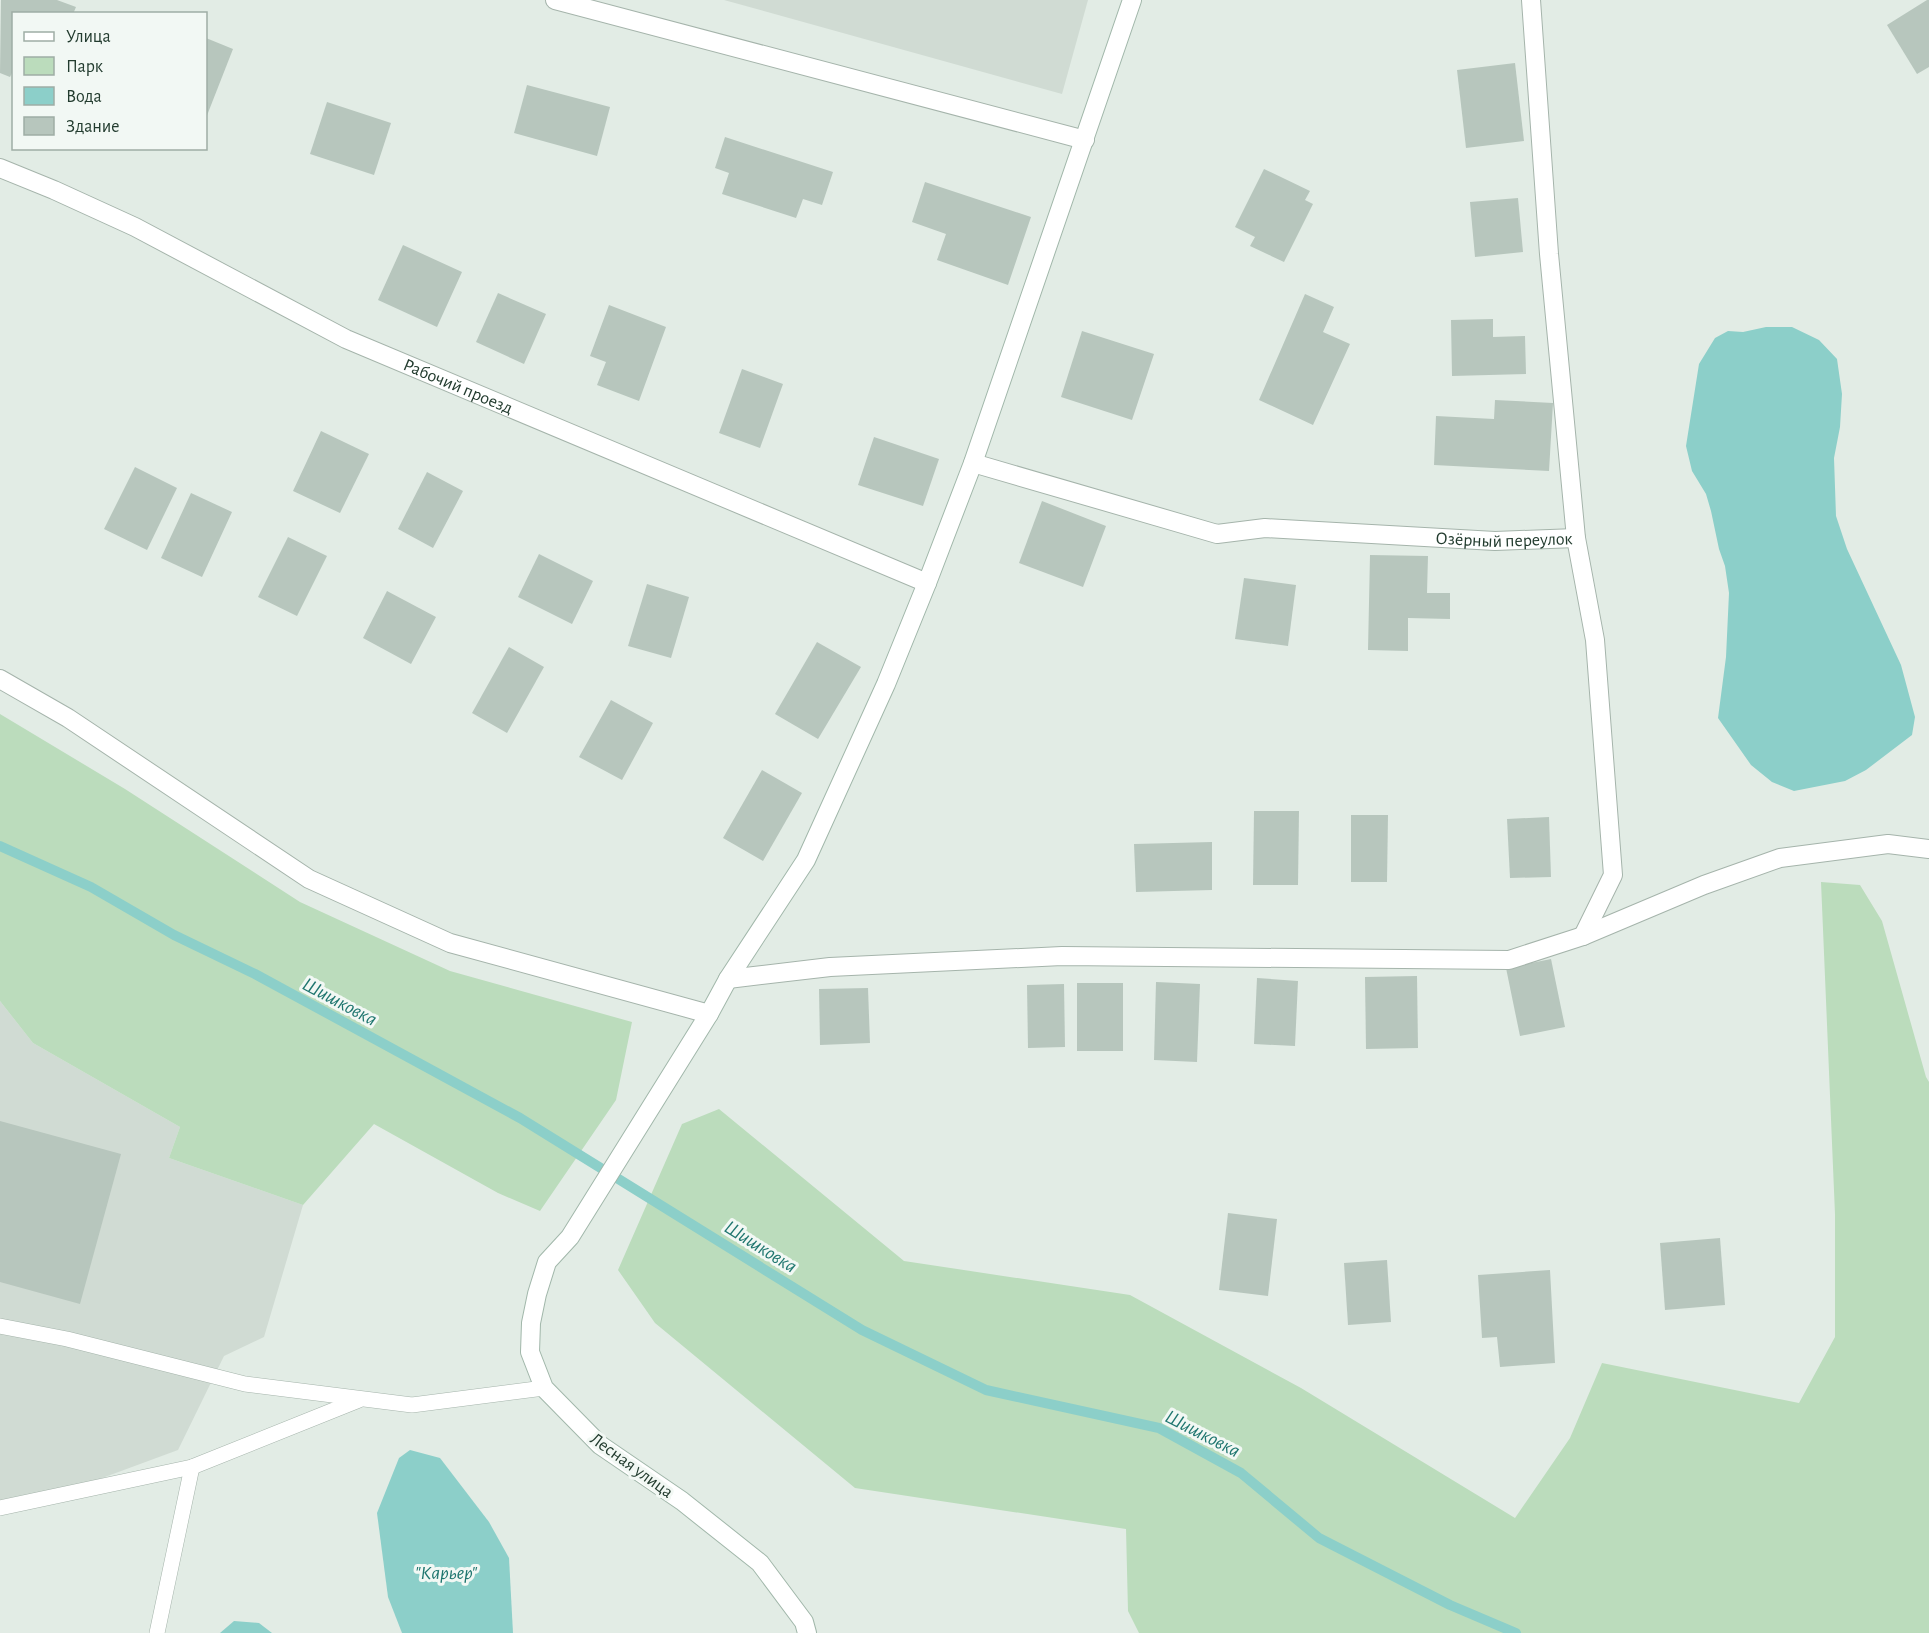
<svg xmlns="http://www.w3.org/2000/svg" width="1929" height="1633" viewBox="0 0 1929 1633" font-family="'Alegreya Sans',sans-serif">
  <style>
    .built { fill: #d0dbd3 }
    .green { fill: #bbdcbc }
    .water { fill: #8ccfc9 }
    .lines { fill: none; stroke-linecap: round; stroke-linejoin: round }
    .stream { stroke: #8ccfc9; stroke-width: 10 }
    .building { fill: #b7c6bd }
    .lane-casing { stroke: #a5b4ab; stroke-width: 16 }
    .street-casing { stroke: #a5b4ab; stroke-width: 20 }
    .secondary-casing { stroke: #a1b7aa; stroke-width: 20 }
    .lane { stroke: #fff; stroke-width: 15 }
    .street { stroke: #fff; stroke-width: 18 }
    .secondary { stroke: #fff; stroke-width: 18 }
    .labels { text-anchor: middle; stroke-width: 6; stroke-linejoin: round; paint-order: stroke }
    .street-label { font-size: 18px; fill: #233c2f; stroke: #f2f8f4 }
    .water-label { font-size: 20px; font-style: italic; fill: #1f766f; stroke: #f2f8f4 }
  </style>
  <rect width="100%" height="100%" fill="#e2ece5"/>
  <!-- built -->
  <g class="built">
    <path d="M724 0H1088L1062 94Z"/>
    <path d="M0 1001 33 1043 180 1127 169 1158 303 1205 264 1337 224 1356 178 1450 48 1498 0 1501Z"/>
  </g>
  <!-- green -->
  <g class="green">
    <path d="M0 714 125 789 300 902 450 971 632 1022 616 1100 540 1211 498 1193 374 1124 303 1205 169 1158 180 1127 33 1043 0 1001Z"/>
    <path d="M1821 882 1860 885 1882 921 1926 1077 1929 1082V1633H1139L1128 1611 1126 1529 855 1488 655 1323 618 1270 682 1124 719 1109 904 1261 1130 1295 1301 1388 1515 1518 1570 1438 1602 1363 1799 1403 1835 1337V1214Z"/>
  </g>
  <!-- water -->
  <g class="water">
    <path d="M1766 327H1792L1819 340 1837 359 1842 394 1840 427 1834 458 1836 516 1847 549 1901 665 1915 717 1912 735 1866 770 1845 781 1794 791 1772 782 1751 765 1718 718 1726 657 1729 593 1725 566 1719 549 1711 511 1706 494 1692 471 1686 446 1699 364 1715 338 1728 331 1743 332Z"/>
    <path d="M410 1450 440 1458 489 1522 509 1558 513 1633H402L388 1597 377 1513 399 1458Z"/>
    <path d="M234 1621 259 1623 272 1633H220Z"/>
  </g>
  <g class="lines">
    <!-- stream -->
    <path class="stream" d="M0 846 91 887 174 935 255 974 520 1118 862 1330 986 1390 1159 1428 1241 1473 1319 1538 1450 1605 1516 1633"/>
  </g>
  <!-- building -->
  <g class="building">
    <path d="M1 0H57L76 7 73 14H14V69L10 77 0 73Z"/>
    <path d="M1927 0H1929V67L1917 74 1887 25Z"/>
    <path d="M206 38 233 49 206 118Z"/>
    <path d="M1515 63 1524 141 1466 148 1457 70Z"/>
    <path d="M527 85 610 107 597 156 514 133Z"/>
    <path d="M327 102 391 123 374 175 310 154Z"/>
    <path d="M725 137 833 172 822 205 803 199 796 218 722 194 729 173 715 168Z"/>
    <path d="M1264 169 1310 191 1305 200 1313 204 1284 262 1250 246 1255 237 1235 227Z"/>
    <path d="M925 182 1031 217 1008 285 937 260 946 234 912 222Z"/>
    <path d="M1518 198 1523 252 1475 257 1470 202Z"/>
    <path d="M403 245 462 272 437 327 378 300Z"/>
    <path d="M498 293 546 314 524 364 476 342Z"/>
    <path d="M1305 294 1334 307 1323 332 1350 344 1313 425 1259 400Z"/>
    <path d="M609 305 666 327 639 401 597 385 606 362 590 356Z"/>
    <path d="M1493 319V337L1525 336 1526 374 1452 376 1451 320Z"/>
    <path d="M1082 331 1154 354 1132 420 1061 397Z"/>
    <path d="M742 369 783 384 760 448 719 433Z"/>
    <path d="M1495 400 1553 403 1549 471 1434 465 1436 416 1494 419Z"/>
    <path d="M321 431 369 454 340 513 293 491Z"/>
    <path d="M874 437 939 459 923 506 858 485Z"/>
    <path d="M135 467 177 488 147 550 104 529Z"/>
    <path d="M427 472 463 491 433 548 398 529Z"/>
    <path d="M191 493 232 512 202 577 161 558Z"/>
    <path d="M1042 501 1106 526 1083 587 1019 563Z"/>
    <path d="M288 537 327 556 297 616 258 597Z"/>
    <path d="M539 554 593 581 572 624 518 597Z"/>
    <path d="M1370 555 1428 556 1427 593H1450V619L1408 618V651L1368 650Z"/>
    <path d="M1244 578 1296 585 1288 646 1235 639Z"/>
    <path d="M647 584 689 597 671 658 628 646Z"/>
    <path d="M387 591 436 617 411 664 363 638Z"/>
    <path d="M817 642 861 667 818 739 775 714Z"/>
    <path d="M509 647 544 667 507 733 472 713Z"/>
    <path d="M611 700 653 723 622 780 579 757Z"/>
    <path d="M762 770 802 793 763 861 723 838Z"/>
    <path d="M1254 811H1299L1298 885H1253Z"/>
    <path d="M1351 815H1388L1387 882H1351Z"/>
    <path d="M1549 817 1551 877 1510 878 1507 819Z"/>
    <path d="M1212 842V890L1136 892 1134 844Z"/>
    <path d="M1551 959 1565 1027 1520 1036 1506 968Z"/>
    <path d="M1417 976 1418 1048 1366 1049 1365 977Z"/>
    <path d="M1257 978 1298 981 1295 1046 1254 1044Z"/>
    <path d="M1156 982 1200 984 1197 1062 1154 1060Z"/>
    <rect x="1077" y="983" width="46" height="68"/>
    <path d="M1064 984 1065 1047 1028 1048 1027 985Z"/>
    <path d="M868 988 870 1043 820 1045 819 989Z"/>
    <path d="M0 1121 121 1154 80 1304 0 1282Z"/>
    <path d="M1228 1213 1277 1219 1268 1296 1219 1290Z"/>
    <path d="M1720 1238 1725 1305 1665 1310 1660 1243Z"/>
    <path d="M1387 1260 1391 1322 1348 1325 1344 1263Z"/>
    <path d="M1550 1270 1555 1363 1500 1367 1497 1337 1482 1338 1478 1275Z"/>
  </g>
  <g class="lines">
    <defs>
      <g id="lane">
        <path d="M0 1326 67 1339 245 1384 412 1405 544 1388"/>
        <path d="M0 1508 192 1467 359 1400"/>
        <path d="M157 1633 192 1467"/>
      </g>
      <g id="street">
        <path d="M555 0 1085 140"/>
        <path d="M1531 0 1549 254 1576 538 1595 640 1613 875 1583 936"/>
        <path id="s1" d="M0 168 54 190 135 227 346 339 927 583"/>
        <path id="s2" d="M973 463 1217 534 1265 528 1495 541 1576 538"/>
        <path d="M0 679 68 718 309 879 450 943 709 1014"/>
        <path d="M728 979 830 967 1062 956 1509 960 1583 936 1704 885 1780 858 1888 844 1929 849"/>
      </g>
      <path id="secondary" d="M807 1633 804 1622 760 1563 682 1501 600 1445 544 1388 530 1352 531 1323 537 1294 547 1262 570 1237 709 1014 728 979 806 860 886 684 927 583 973 463 1132 0"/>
    </defs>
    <!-- lane casing -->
    <use href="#lane" class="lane-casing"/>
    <!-- street casing -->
    <use href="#street" class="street-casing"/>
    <!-- secondary casing -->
    <use href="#secondary" class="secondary-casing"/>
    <!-- lane -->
    <use href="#lane" class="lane"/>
    <!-- street -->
    <use href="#street" class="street"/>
    <!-- secondary -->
    <use href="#secondary" class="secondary"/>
  </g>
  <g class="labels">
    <!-- street labels -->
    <g class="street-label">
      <text dy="6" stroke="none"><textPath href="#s1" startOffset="508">Рабочий проезд</textPath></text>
      <text dy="6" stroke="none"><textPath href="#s2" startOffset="542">Озёрный переулок</textPath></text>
      <text transform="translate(632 1465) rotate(36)" y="6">Лесная улица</text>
    </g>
    <!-- water labels -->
    <g class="water-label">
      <text transform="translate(340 1001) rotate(28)" y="7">Шишковка</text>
      <text transform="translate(761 1246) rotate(32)" y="7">Шишковка</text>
      <text transform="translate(1203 1433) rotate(27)" y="7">Шишковка</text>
      <text x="446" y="1579">"Карьер"</text>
    </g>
  </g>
  <!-- legend -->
  <rect x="12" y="12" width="195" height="138" fill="#f2f8f4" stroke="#9fada5" stroke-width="1.5"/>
  <rect x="24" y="32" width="30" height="9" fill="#ffffff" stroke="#9fada5" stroke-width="1.5"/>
  <text x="66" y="42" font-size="18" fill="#233c2f">Улица</text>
  <rect x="24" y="57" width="30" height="18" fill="#bbdcbc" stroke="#9fada5" stroke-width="1.5"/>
  <text x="66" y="72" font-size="18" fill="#233c2f">Парк</text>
  <rect x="24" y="87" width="30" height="18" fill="#8ccfc9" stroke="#9fada5" stroke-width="1.5"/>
  <text x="66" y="102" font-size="18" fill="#233c2f">Вода</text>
  <rect x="24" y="117" width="30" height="18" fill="#b7c6bd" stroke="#9fada5" stroke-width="1.5"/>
  <text x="66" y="132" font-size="18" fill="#233c2f">Здание</text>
</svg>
